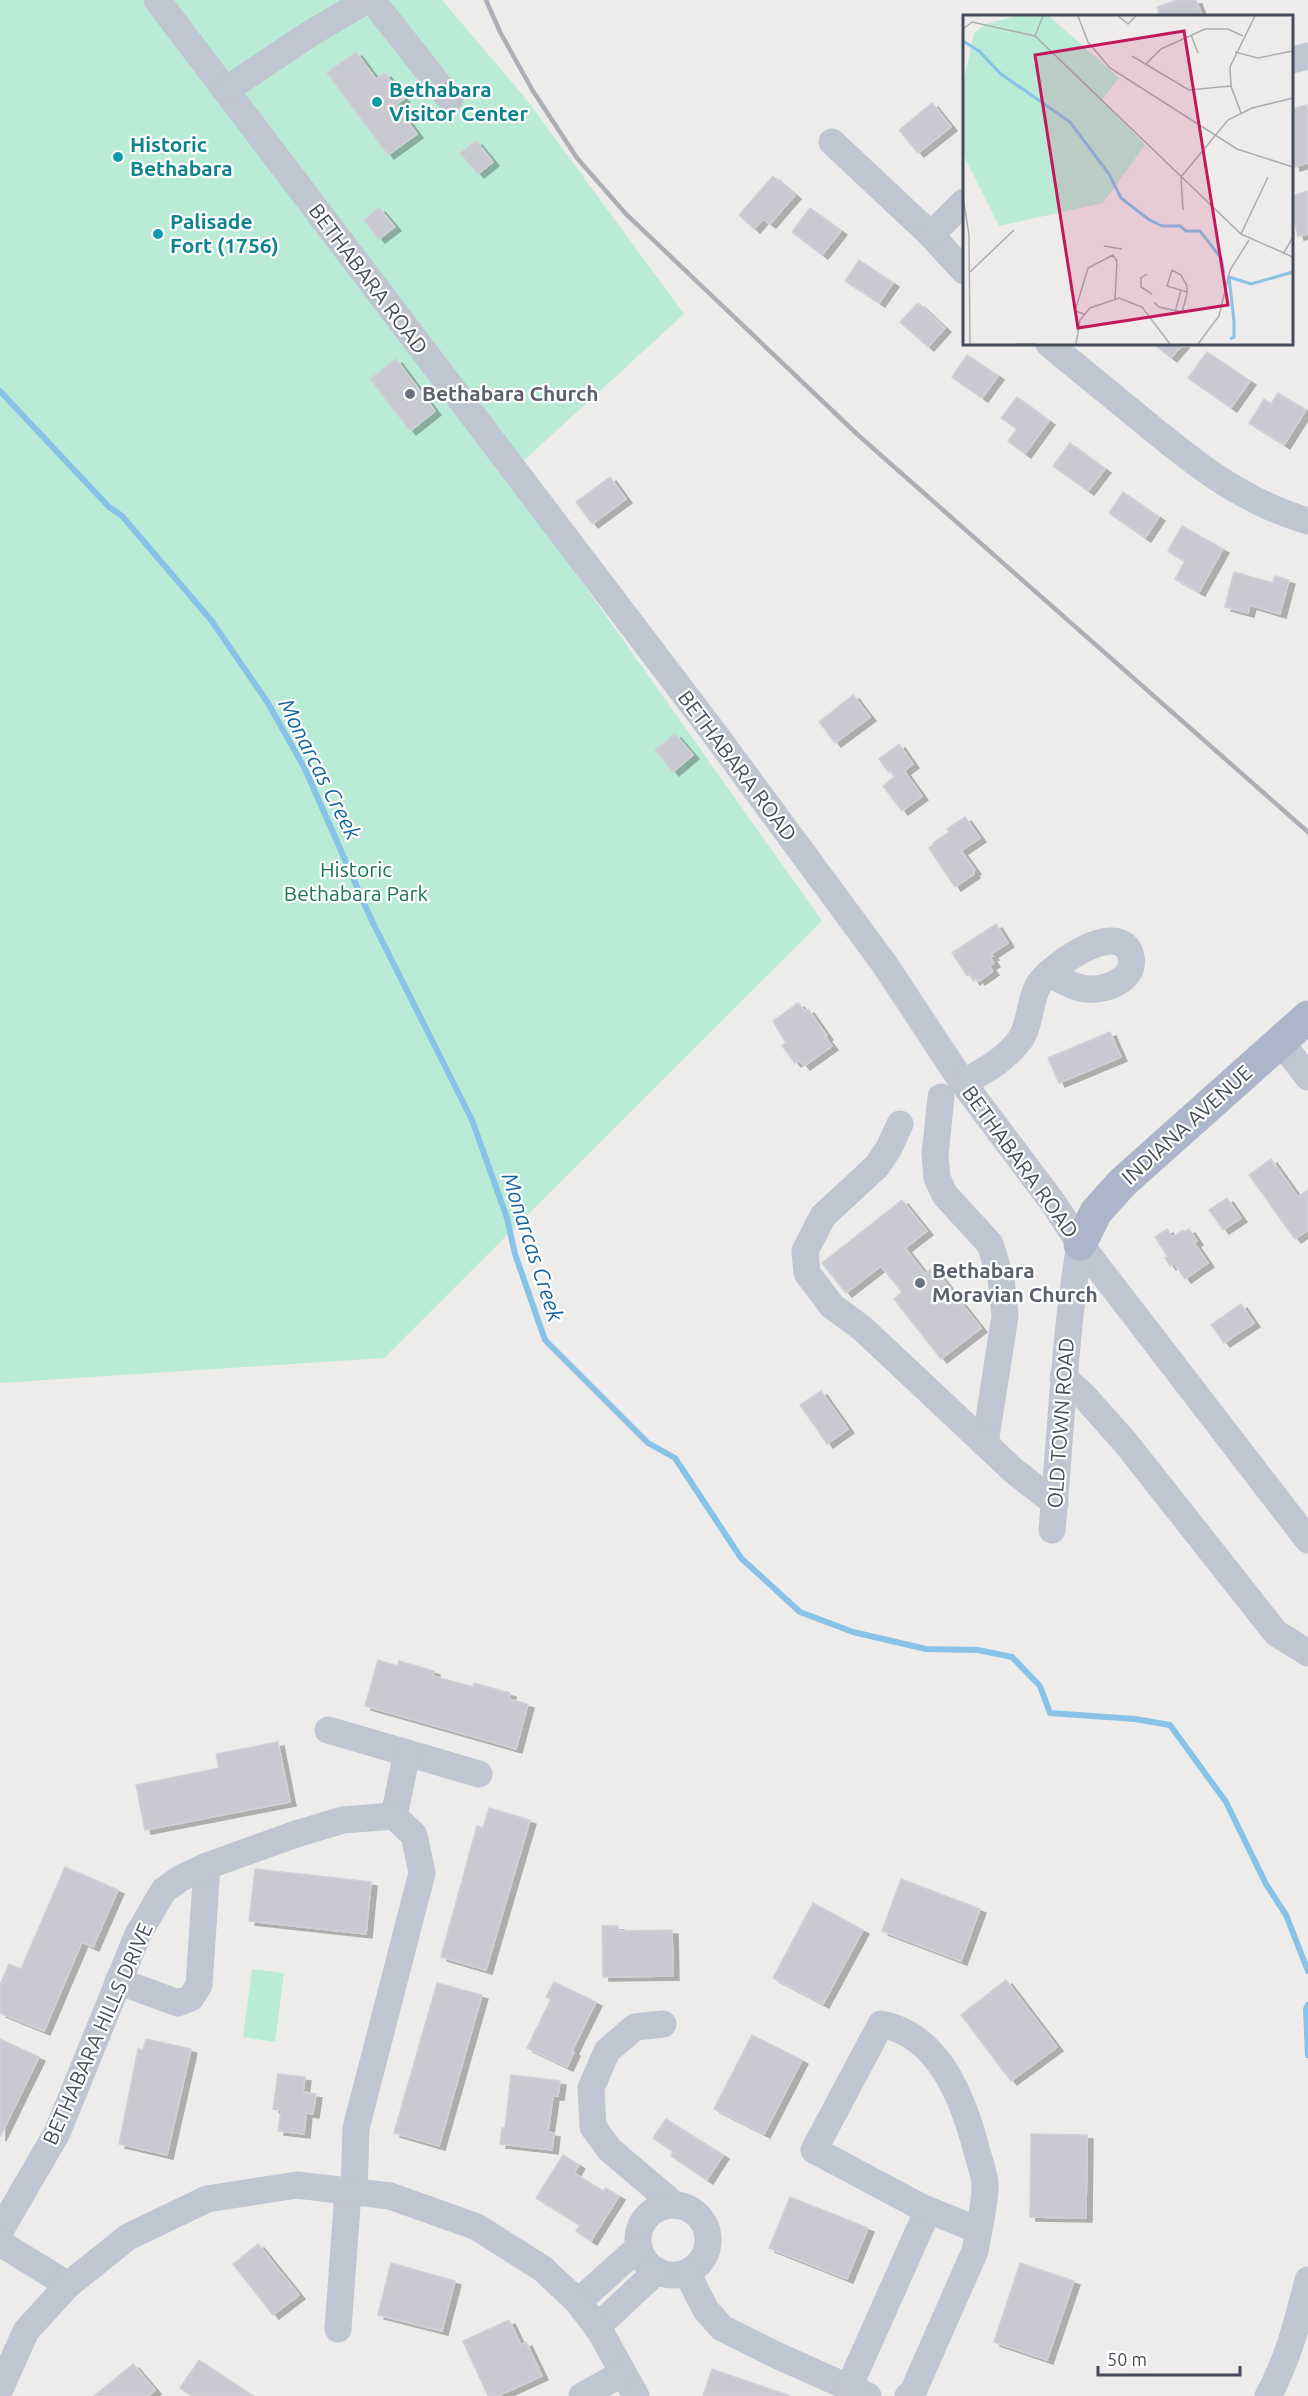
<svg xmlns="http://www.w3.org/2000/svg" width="1308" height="2396" viewBox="0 0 1308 2396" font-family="Ubuntu,sans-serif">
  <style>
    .green { fill: #baebd6 }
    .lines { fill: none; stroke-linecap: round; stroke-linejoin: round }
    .stream { stroke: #89c2e7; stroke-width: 6 }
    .building { fill: #c9c9d1; stroke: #d0d0d7; stroke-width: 1.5; filter: url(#shadow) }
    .minor { stroke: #bfc5d1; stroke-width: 27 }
    .major { stroke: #acb5ca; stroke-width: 33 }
    .rail { stroke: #aeafb6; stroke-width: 4.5 }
    .culture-dot { fill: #0f9aa8; stroke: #fff; stroke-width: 2 }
    .worship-dot { fill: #6b7280; stroke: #fff; stroke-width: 2 }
    .labels { text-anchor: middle; stroke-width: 4.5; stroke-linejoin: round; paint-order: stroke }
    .culture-label { font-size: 21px; font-weight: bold; fill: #0d838f; stroke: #fff; text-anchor: start }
    .street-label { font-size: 21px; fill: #454b58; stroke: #fff }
    .worship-label { font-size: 21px; font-weight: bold; fill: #5b616d; stroke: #fff; text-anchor: start }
    .park-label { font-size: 21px; fill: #1a7458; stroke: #fff }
    .water-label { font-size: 22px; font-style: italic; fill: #12669d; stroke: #fff }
    .inset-river { fill: none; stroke: #89c2e7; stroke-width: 3 }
    .inset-road { fill: none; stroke: #aaacb0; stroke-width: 1.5 }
    .view { fill: #c2185b; fill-opacity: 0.15; stroke: #c2185b; stroke-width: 3 }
    .inset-edge { fill: none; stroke: #454b58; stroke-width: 3 }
  </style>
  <defs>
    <filter id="shadow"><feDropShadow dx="6" dy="4" stdDeviation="0" flood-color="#0004"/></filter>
  </defs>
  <rect width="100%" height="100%" fill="#eeeceb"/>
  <!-- green -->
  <g class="green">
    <path d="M0 0H442L527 100 684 314 507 476 822 921 384 1358 0 1383Z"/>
    <path d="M252 1969 284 1973 275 2042 243 2037Z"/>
  </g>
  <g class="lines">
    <!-- stream -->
    <g class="stream">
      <path d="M0 391 109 507 122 516 211 620 268 703 305 769 372 921 472 1120 507 1218 515 1254 545 1340 648 1443 675 1458 741 1558 800 1612 853 1632 926 1649 978 1650 1012 1657 1040 1686 1050 1713 1135 1719 1170 1725 1226 1802 1266 1884 1286 1915 1308 1971"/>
      <path d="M1308 2005 1306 2009 1308 2055"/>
    </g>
  </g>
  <!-- building -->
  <g class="building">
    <path d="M1177 0H1196L1202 16H1160L1157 7Z"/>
    <path d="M356 52 376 79 385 73 404 99 396 105 417 134 388 155 327 73Z"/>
    <path d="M932 103 951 127 918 153 899 130Z"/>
    <path d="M1307 105 1308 163 1294 167 1292 158V109Z"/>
    <path d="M476 141 493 162 478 174 460 153Z"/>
    <path d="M773 176 795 195 770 224 763 219 754 229 739 215Z"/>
    <path d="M1308 191V234L1298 236 1292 210V196Z"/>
    <path d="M379 208 395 227 379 239 364 220Z"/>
    <path d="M810 208 841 231 822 255 792 232Z"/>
    <path d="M859 260 893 283 879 303 845 281Z"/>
    <path d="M918 303 945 328 928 347 900 322Z"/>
    <path d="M1154 344H1183L1171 358Z"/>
    <path d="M1207 352 1250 381 1231 408 1188 378Z"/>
    <path d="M967 355 998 376 982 398 952 377Z"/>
    <path d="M396 359 435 411 410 431 370 379Z"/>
    <path d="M1278 393 1306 410 1284 445 1249 423 1264 399 1271 404Z"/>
    <path d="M1017 397 1049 421 1025 454 1008 441 1017 429 1001 418Z"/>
    <path d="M1070 443 1105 469 1088 491 1053 466Z"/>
    <path d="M610 477 626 499 592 524 576 502Z"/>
    <path d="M1123 492 1159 517 1145 538 1109 513Z"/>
    <path d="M1182 526 1223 549 1199 592 1175 579 1185 561 1168 551Z"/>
    <path d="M1234 572 1273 583 1275 576 1289 580 1280 614 1250 605 1248 613 1225 607Z"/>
    <path d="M853 695 870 717 835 743 819 722Z"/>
    <path d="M675 734 693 755 673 772 655 750Z"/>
    <path d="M899 744 913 764 904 771 922 796 902 811 883 786 895 776 890 770 888 772 879 759Z"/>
    <path d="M965 817 980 838 961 851 975 870 973 871 974 874 955 887 929 848 934 844 933 843 949 832 947 829Z"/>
    <path d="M996 924 1008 943 991 954 993 956 990 957 994 963 989 966 993 971 979 981 977 978 974 981 970 974 967 976 952 953Z"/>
    <path d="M798 1003 805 1011 808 1009 827 1036 825 1037 832 1046 804 1066 799 1060 795 1063 782 1046 786 1043 773 1021Z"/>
    <path d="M1110 1032 1121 1057 1059 1083 1048 1058Z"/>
    <path d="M1271 1159 1298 1197 1308 1190V1230L1295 1239 1249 1175Z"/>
    <path d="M1227 1198 1241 1218 1223 1230 1209 1210Z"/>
    <path d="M902 1200 927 1231 905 1248 925 1274 933 1267 981 1328 941 1359 894 1299 902 1292 881 1266 846 1293 822 1263Z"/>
    <path d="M1167 1229 1172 1237 1183 1230 1184 1232 1189 1229 1197 1241 1194 1243 1208 1263 1185 1279 1174 1263 1170 1266 1165 1258 1168 1257 1155 1237Z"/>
    <path d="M1241 1304 1254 1323 1224 1343 1211 1325Z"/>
    <path d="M821 1391 848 1429 827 1444 800 1405Z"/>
    <path d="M378 1660 398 1666 399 1661 434 1671 433 1676 473 1687 474 1683 510 1693 509 1699 528 1704 516 1749 365 1706Z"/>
    <path d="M278 1742 290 1802 145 1830 136 1785 219 1768 216 1754Z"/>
    <path d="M489 1808 530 1820 486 1970 441 1957 477 1826 483 1828Z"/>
    <path d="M65 1867 118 1890 93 1947 82 1942 44 2031 0 2013V1985L9 1964 21 1969Z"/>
    <path d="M255 1869 371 1882 366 1934 249 1921Z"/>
    <path d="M901 1879 980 1909 961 1961 882 1931Z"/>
    <path d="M813 1903 863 1930 823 2004 773 1978Z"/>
    <path d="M602 1926H618V1931L672 1930 673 1976 603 1977Z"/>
    <path d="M1006 1980 1057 2047 1011 2081 961 2015Z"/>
    <path d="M554 1982 596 2002 572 2051 574 2052 567 2067 527 2048 551 1999 546 1997Z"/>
    <path d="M437 1983 482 1995 439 2146 394 2133Z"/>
    <path d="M752 2035 802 2060 764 2134 714 2109Z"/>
    <path d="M0 2039 39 2057 0 2137Z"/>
    <path d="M146 2039 191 2049 167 2155 119 2144 138 2049 143 2050Z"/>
    <path d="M278 2074 305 2077 303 2092 316 2094 313 2114 306 2113 304 2134 278 2131 281 2110 273 2109Z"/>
    <path d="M511 2075 560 2081 558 2096H553L548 2132 554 2133 552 2150 500 2144 502 2128H505Z"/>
    <path d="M666 2119 723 2155 707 2180 671 2156 673 2151 653 2138Z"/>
    <path d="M1031 2134 1087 2135 1086 2218 1030 2217Z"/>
    <path d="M563 2155 579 2165 574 2173 603 2191 606 2188 619 2196 591 2241 576 2231 580 2225 536 2198Z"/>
    <path d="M790 2197 868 2228 847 2279 769 2248Z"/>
    <path d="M258 2244 299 2295 273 2315 233 2264Z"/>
    <path d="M391 2263 455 2281 442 2331 378 2315Z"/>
    <path d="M1020 2263 1074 2281 1047 2360 994 2342Z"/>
    <path d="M509 2320 521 2345 526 2342 542 2376 498 2396H488L463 2341Z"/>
    <path d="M199 2360 253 2396H192L180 2388Z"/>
    <path d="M133 2364 155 2390 148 2396H94Z"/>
    <path d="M712 2369 790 2396H703Z"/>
  </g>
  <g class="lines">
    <!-- minor -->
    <g class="minor">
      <path d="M157 0 714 733 883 962 963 1083 1054 1204 1080 1244 1308 1540"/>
      <path d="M1292 60 1308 56"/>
      <path d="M226 90 308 35 367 0H372L450 99"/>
      <path d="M832 142 931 235 964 271"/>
      <path d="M931 235 964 202"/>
      <path d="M1049 344C1078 368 1108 392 1137 416 1190 460 1241 502 1308 521"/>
      <path d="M1280 1041 1308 1077"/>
      <path d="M963 1083C984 1071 1005 1060 1020 1040 1031 1024 1029 1000 1039 984 1052 966 1099 933 1121 943 1127 946 1130 951 1131 957 1136 977 1111 988 1095 989 1078 991 1063 981 1049 973"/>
      <path d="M941 1097 935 1154 937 1178 945 1195 990 1244 1001 1279 1005 1316 985 1444"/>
      <path d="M900 1124 889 1148 877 1166 823 1216 805 1251 807 1273 832 1306 863 1329 1014 1471 1055 1503"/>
      <path d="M1063 1377 1084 1396 1125 1442 1276 1633 1308 1653"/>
      <path d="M1052 1530C1061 1434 1064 1339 1080 1244"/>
      <path d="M328 1730 479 1774"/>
      <path d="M394 1816 407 1753"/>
      <path d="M118 1981 178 2003 191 1998 199 1985 207 1866"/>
      <path d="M663 2024 635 2027 607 2051 591 2088 593 2127 610 2150 675 2205"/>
      <circle cx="673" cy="2240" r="35"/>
      <path d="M0 2231 57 2133 138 1934 164 1890 181 1878 207 1866 296 1834 343 1820 394 1816 414 1835 422 1873 356 2128 354 2192"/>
      <path d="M0 2243 68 2285"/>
      <path d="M687 2273 706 2310 722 2328 776 2355 868 2396"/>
      <path d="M578 2302 639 2247"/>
      <path d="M597 2327 657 2271"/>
      <path d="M338 2329 348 2192"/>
      <path d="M849 2387 928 2210"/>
      <path d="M0 2389 26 2331 68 2285 128 2237 207 2199 297 2185 390 2196 477 2227 543 2269 578 2302 600 2331 636 2396"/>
      <path d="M582 2396 623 2373"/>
      <path d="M908 2396 912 2394 975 2251C978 2233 986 2201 985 2183 984 2173 980 2162 977 2152 964 2101 940 2035 881 2024L814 2150 921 2207 978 2230"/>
      <path d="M1268 2396C1288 2360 1298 2320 1308 2280"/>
    </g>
    <!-- major -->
    <path class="major" d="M1080 1244 1096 1212 1122 1183 1308 1017"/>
    <!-- rail -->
    <path class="rail" d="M486 0 500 32 533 91 577 158 626 214 858 435 1308 832"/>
  </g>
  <!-- markers -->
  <g class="culture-dot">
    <circle cx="377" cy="102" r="6"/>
    <circle cx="118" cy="157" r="6"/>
    <circle cx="158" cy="234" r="6"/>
  </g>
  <g class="worship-dot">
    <circle cx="410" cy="394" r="6"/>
    <circle cx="920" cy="1283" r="6"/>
  </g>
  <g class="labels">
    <!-- culture labels -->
    <g class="culture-label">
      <text x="389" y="97">Bethabara<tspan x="389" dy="24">Visitor Center</tspan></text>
      <text x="130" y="152">Historic<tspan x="130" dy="24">Bethabara</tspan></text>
      <text x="170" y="229">Palisade<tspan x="170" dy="24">Fort (1756)</tspan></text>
    </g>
    <!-- street labels -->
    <g class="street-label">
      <text transform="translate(368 279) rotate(53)" y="7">BETHABARA ROAD</text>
      <text transform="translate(737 766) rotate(53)" y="7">BETHABARA ROAD</text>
      <text transform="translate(1187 1125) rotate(-42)" y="7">INDIANA AVENUE</text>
      <text transform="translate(1020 1162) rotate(54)" y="7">BETHABARA ROAD</text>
      <text transform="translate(1061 1423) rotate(-86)" y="7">OLD TOWN ROAD</text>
      <text transform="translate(98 2034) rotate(-66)" y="7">BETHABARA HILLS DRIVE</text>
    </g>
    <!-- worship labels -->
    <g class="worship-label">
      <text x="422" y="401">Bethabara Church</text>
      <text x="932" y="1278">Bethabara<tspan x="932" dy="24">Moravian Church</tspan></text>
    </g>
    <!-- park labels -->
    <g class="park-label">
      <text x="356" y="877">Historic<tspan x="356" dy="24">Bethabara Park</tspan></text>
    </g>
    <!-- water labels -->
    <g class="water-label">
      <text transform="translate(320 769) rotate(63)" y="8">Monarcas Creek</text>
      <text transform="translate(533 1247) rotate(72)" y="8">Monarcas Creek</text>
    </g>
  </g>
  <!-- overview -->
  <g transform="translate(963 15)">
    <rect width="330" height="330" fill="#eeeceb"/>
    <path d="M54 1H86L156 63 139 85 182 130 140 188 36 211 0 139V70L11 18 23 9Z" fill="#baebd6"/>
    <path class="inset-river" d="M0 26 16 36 38 59 107 107 146 159 158 183 185 204 199 211H217L223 216H237L258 243 261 258M267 324 271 322V306L266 262 288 269 330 257"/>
    <path class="inset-road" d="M115 1 125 27 147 53 274 134 330 152M155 1 165 9 173 1M0 14 9 7 72 21 278 219 330 242M228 20 235 38M72 21 80 1M272 37 295 43 330 36M169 41 226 75 268 71M182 50 198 34 242 14H265L280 21M278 98 268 71 267 52 292 1M218 162 220 195M218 162 265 105 289 93 330 83M0 182 6 220 7 329M278 219 305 162M141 231 159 234M320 239 330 222M7 257 51 215M184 259 178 263V272L189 279M191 287 196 292 219 297 224 279V271L218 260 209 255 204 271 224 277M212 297 218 275M121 299 112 296 125 253 150 240 154 246 152 284M53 329H74M113 329 117 305 127 293 156 283 179 292 207 329M235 329 256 301 267 255 286 225"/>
    <path class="view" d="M221 16 265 290 115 313 72 40Z"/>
    <rect width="330" height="330" class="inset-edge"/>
  </g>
  <!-- scale -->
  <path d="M1098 2366v9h142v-9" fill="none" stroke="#454b58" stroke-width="3"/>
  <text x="1107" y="2366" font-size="18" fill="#454b58" stroke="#ffffff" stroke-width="4.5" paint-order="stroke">50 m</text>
</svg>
